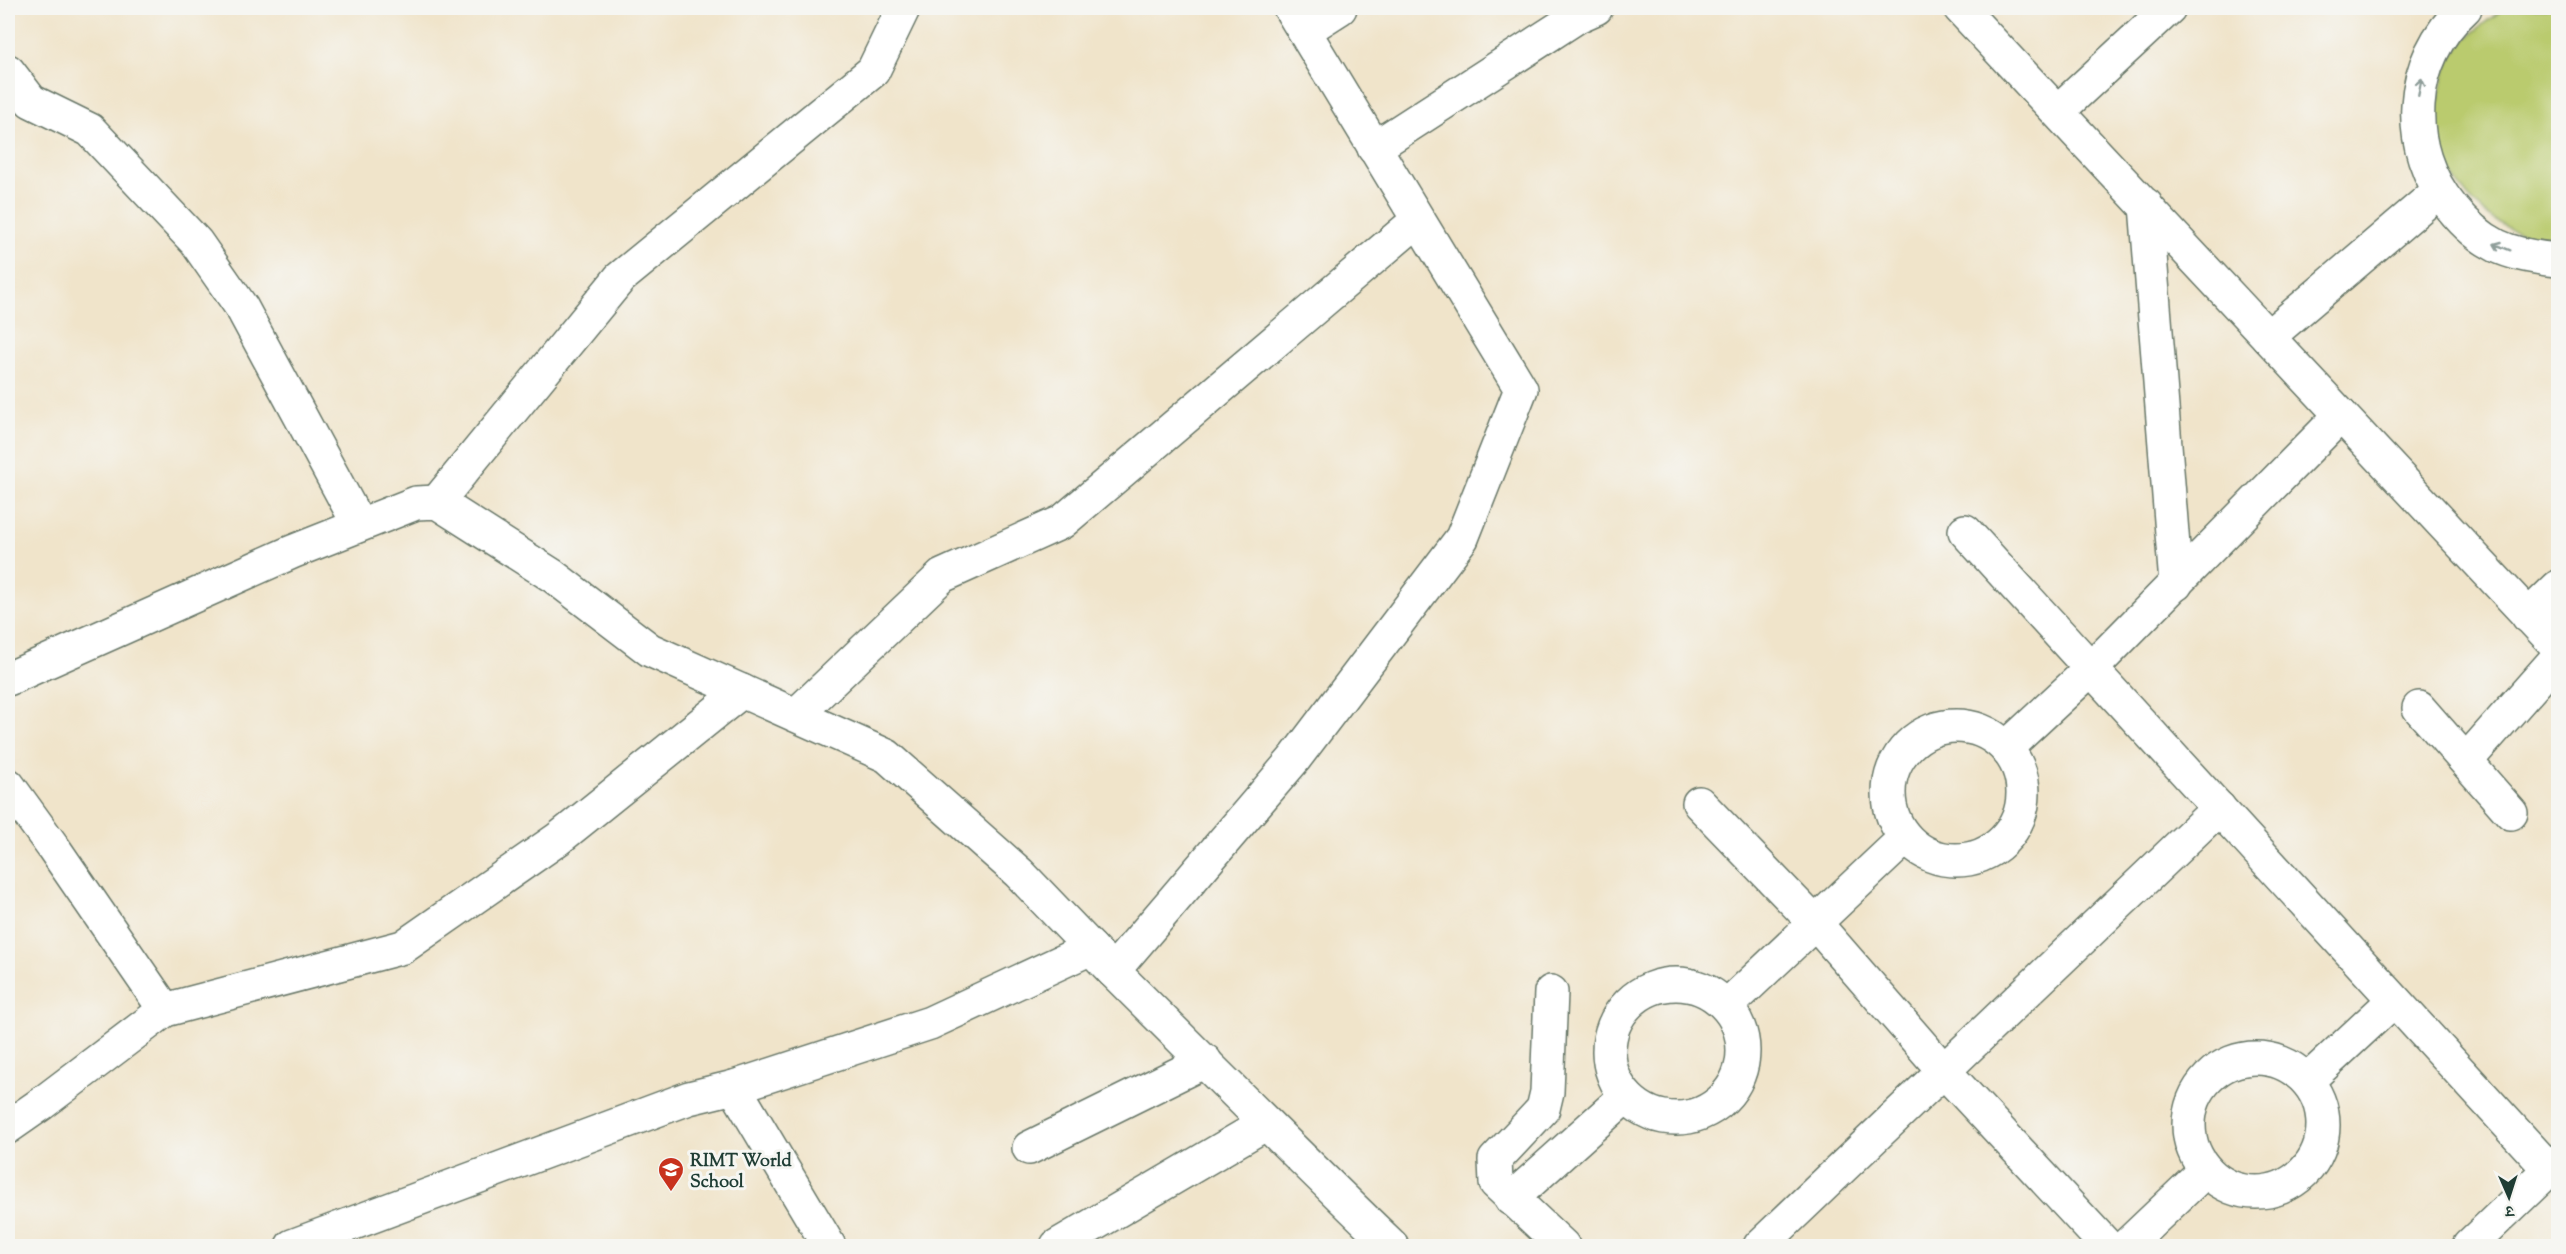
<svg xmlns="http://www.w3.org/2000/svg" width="2566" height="1254" viewBox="0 0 2566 1254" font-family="'Sorts Mill Goudy','Noto Serif Devanagari',serif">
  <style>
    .park { fill: #bacb6e; stroke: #6c8451; stroke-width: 1.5 }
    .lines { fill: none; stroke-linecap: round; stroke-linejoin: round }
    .minor-casing { stroke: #687768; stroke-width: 36 }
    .minor { stroke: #fff; stroke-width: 33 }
    .oneway { stroke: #8f9e9a }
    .labels { text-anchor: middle; stroke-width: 6; stroke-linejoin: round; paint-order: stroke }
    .poi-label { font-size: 18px; font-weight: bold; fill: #1f3d34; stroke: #f6f6f2; text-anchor: start }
  </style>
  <rect width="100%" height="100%" fill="#f6f6f2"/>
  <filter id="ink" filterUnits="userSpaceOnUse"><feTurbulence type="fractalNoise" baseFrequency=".0167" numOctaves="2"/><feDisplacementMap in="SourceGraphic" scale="12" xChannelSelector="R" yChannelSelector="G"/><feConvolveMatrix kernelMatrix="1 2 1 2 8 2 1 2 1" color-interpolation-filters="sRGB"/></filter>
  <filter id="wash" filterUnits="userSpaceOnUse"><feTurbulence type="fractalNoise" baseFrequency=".008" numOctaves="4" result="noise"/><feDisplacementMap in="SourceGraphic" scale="24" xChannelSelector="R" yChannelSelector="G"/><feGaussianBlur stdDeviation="1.35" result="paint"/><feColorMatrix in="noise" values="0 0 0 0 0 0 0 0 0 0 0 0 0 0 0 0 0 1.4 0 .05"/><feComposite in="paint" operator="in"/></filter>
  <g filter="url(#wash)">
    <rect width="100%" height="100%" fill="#f0e4ca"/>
    <!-- park -->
    <path class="park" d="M2505 8H2558V239C2547 238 2533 238 2522 234 2452 208 2417 130 2450 62 2462 38 2485 22 2505 8Z"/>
  </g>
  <g filter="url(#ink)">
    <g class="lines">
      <defs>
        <g id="minor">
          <path d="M1290 8 1521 389 1462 538 1295 758 1113 971C1206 1063 1298 1156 1392 1246"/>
          <path d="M1960 8 2558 647"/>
          <path d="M2465 8C2407 60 2402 148 2452 208 2464 223 2479 237 2497 246 2516 255 2537 258 2558 260"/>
          <path d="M1304 31 1340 8"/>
          <path d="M8 71 31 101 90 130 196 242 242 308 359 525"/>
          <path d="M2058 111 2169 8"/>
          <path d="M1374 148 1578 16 1596 8"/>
          <path d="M2146 205 2176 584"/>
          <path d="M2268 337 2438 192"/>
          <path d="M437 502 620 278 873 71 903 9 901 8"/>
          <path d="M1965 531 2550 1170"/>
          <path d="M2528 616 2558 587"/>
          <path d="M8 679 292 552 416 503 437 502 553 576 650 650 887 756 1019 873 1113 971"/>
          <path d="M2419 708 2511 813"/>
          <path d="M796 715 942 576 1062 522 1418 220"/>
          <circle cx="1956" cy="793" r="67"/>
          <path d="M2006 748 2091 669 2341 415"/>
          <path d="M2466 761 2558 657"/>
          <path d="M8 785 53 847 165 1010"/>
          <path d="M1699 803 1816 924 1944 1071 2107 1246"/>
          <circle cx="1676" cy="1051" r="67"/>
          <path d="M1551 992 1547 1092 1543 1109 1495 1160 1496 1183 1563 1246"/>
          <path d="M1727 1006 1905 838"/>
          <circle cx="2256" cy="1125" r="67"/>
          <path d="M2307 1081 2394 1000"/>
          <path d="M734 1087 829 1246"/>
          <path d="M8 1127 41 1104 165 1010 403 947 558 839 742 691"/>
          <path d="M1029 1148 1205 1061"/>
          <path d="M1511 1199 1626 1096"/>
          <path d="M292 1246 689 1098 734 1087 930 1023 1091 948"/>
          <path d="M1057 1246 1265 1124"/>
          <path d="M1760 1246 2219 808"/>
          <path d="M2126 1246 2206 1170"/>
          <path d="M2469 1246 2558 1161"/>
        </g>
      </defs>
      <!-- minor casing -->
      <use href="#minor" class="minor-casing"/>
      <!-- minor -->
      <use href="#minor" class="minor"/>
    </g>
    <!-- one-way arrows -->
    <defs><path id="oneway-shaft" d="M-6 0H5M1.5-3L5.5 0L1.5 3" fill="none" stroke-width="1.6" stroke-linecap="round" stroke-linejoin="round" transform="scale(1.5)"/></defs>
    <g class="oneway">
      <use href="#oneway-shaft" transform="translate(2420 87) rotate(-79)"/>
      <use href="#oneway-shaft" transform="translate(2502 247) rotate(-158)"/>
    </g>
  </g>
  <!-- icons -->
  <defs>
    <symbol id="school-pin" viewBox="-11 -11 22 30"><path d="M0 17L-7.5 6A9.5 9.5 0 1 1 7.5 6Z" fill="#c8321e" stroke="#f6f6f2"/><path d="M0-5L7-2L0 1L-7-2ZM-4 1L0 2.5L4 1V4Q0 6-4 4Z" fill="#fff"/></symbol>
  </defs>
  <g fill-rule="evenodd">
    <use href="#school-pin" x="656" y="1155" width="30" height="40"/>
  </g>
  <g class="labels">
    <!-- poi labels -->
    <g class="poi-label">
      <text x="690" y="1166">RIMT World<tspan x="690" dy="21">School</tspan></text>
    </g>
  </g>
  <!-- margin -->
  <rect width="2566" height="1254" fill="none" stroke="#f6f6f2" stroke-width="30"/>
  <!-- north arrow -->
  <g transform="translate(2509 1197) rotate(177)" stroke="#f6f6f2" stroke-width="4.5" paint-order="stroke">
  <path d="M0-4.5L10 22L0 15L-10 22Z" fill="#1f3d34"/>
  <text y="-9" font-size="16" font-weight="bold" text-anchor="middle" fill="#1f3d34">उ</text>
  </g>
</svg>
